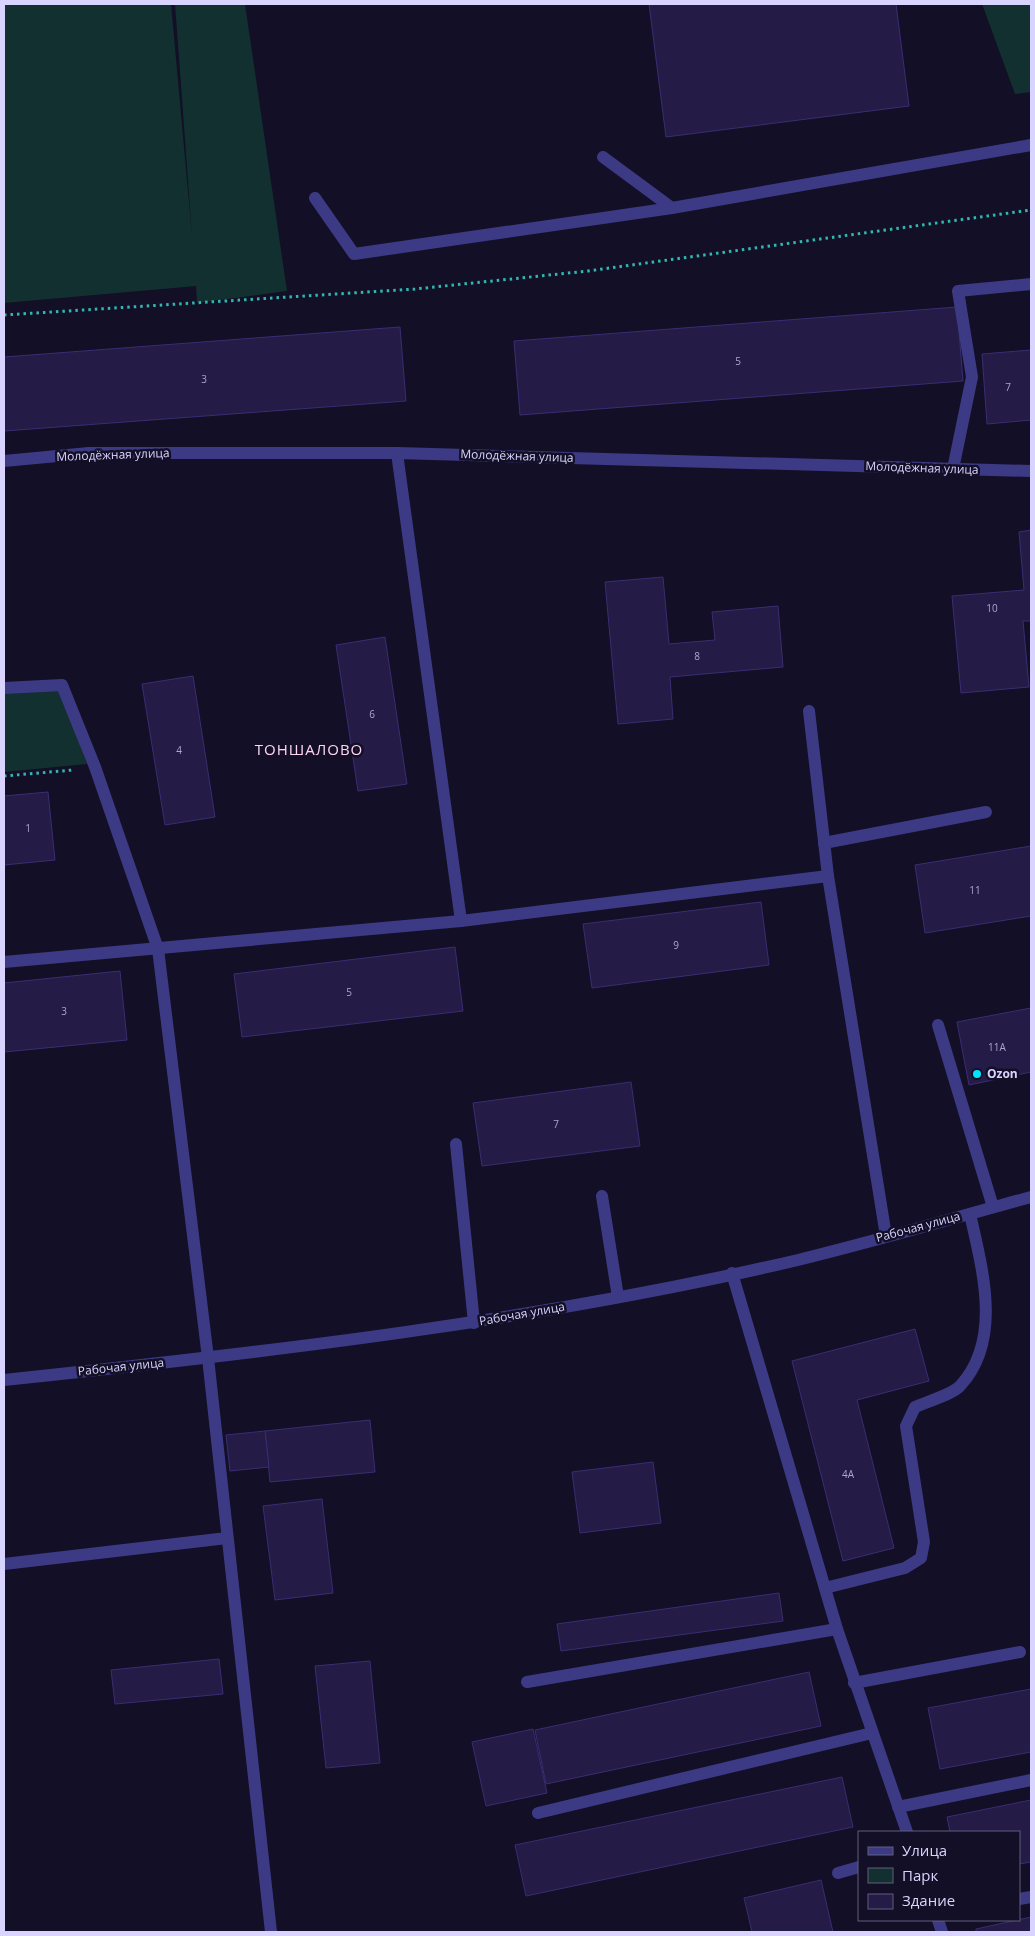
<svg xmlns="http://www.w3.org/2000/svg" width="1035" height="1936" viewBox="0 0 1035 1936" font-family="'Open Sans',sans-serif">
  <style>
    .green { fill: #12302f }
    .building { fill: #241b47; stroke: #3b2d73 }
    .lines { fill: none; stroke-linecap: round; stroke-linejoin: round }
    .path { stroke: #2fb8b0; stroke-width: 3; stroke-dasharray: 2.5 4; stroke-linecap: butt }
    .minor { stroke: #3d3a85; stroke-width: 12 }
    .poi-dot { fill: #00e5ff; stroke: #130f26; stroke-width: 2 }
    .labels { text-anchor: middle; stroke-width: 5; stroke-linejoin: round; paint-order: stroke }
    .number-label { font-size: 10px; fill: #aca6d1 }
    .street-label { font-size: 12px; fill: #d9d4ff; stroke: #130f26 }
    .poi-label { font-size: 12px; font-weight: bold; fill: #d9d4ff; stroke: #130f26; text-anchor: start }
    .quarter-label { font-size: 15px; letter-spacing: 1px; fill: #ffd6f0; stroke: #130f26 }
  </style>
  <rect width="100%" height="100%" fill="#130f26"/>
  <!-- green -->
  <g class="green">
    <path d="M4 4H171L192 235 175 4H245L287 291 197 303 196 286 4 303Z"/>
    <path d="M982 4H1031V92L1015 94Z"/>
    <path d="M60 690 87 764 4 772V693Z"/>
  </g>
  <!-- building -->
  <g class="building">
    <path d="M649 4H896L909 106 666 137Z"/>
    <path d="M957 307 963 381 520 415 514 341Z"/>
    <path d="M400 327 406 401 4 431V357Z"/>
    <path d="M1031 350V420L987 424 982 354Z"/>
    <path d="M1031 530V621H1023L1029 687 961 693 952 596 1024 590 1019 532Z"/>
    <path d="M663 577 669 644 715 640 712 612 778 606 783 667 670 677 673 719 618 724 605 582Z"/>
    <path d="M385 637 407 784 358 791 336 645Z"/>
    <path d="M193 676 215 817 165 825 142 684Z"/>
    <path d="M48 792 55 860 4 865V796Z"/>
    <path d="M1031 846V916L925 933 915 865Z"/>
    <path d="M761 902 769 965 592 988 583 924Z"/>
    <path d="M455 947 463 1011 242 1037 234 974Z"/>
    <path d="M120 971 127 1040 4 1052V983Z"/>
    <path d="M1031 1008V1072L969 1085 957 1022Z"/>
    <path d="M631 1082 640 1146 482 1166 473 1103Z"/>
    <path d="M915 1329 929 1381 857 1400 894 1548 843 1561 792 1361Z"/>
    <path d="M370 1420 375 1472 270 1482 265 1431Z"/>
    <path d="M265 1431 269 1467 230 1471 226 1435Z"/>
    <path d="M653 1462 661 1523 580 1533 572 1472Z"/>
    <path d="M322 1499 333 1593 275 1600 263 1506Z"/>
    <path d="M779 1593 783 1621 561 1651 557 1624Z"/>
    <path d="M219 1659 223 1694 115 1704 111 1670Z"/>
    <path d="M370 1661 380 1763 326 1768 315 1666Z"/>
    <path d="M809 1672 821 1726 546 1784 535 1730Z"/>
    <path d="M1031 1689V1752L940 1769 928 1708Z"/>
    <path d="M533 1729 547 1793 486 1806 472 1742Z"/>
    <path d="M842 1777 853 1827 526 1896 515 1845Z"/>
    <path d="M1031 1800V1862L1019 1864V1832H950L947 1817Z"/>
    <path d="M821 1880 833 1932H752L744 1898Z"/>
    <path d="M1031 1917V1932H976V1929Z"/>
  </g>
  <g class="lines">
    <!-- path -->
    <g class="path">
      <path d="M4 315 415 289 588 271 1031 210"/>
      <path d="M4 776 73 770"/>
    </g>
    <!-- minor -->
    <g class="minor">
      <path d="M603 157 672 208"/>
      <path d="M315 198 354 254 672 208 1031 145"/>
      <path d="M397 453 461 921 828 876 886 1236"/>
      <path d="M4 461 89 453H397L1031 471"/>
      <path d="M953 469 972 377 958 291 1031 284"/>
      <path d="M4 688 62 685 95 767 158 949 208 1358 271 1932"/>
      <path d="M809 711 828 876"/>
      <path d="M824 843 986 812"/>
      <path d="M4 962 461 921"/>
      <path d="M938 1025 993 1207"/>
      <path d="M456 1144 474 1323"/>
      <path d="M602 1196 618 1297"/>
      <path d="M732 1273 837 1629 907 1832"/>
      <path d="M4 1380C270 1352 537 1321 798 1260 876 1241 954 1218 1031 1197"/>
      <path d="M4 1564 227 1538"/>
      <path d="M825 1588 905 1568 921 1558 924 1542 906 1426 915 1407C926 1402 953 1394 960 1386 1003 1340 982 1268 970 1214"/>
      <path d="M527 1682 837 1629"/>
      <path d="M854 1683 1020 1652"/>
      <path d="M898 1807 1031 1780"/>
      <path d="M538 1813 872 1733"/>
      <path d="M838 1873 859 1867"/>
      <path d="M1019 1899 1031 1897"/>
      <path d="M938 1920 942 1932"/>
    </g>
  </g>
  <!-- markers -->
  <circle class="poi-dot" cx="977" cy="1074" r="5"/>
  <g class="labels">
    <!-- number labels -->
    <g class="number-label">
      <text x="738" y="365">5</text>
      <text x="204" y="383">3</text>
      <text x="1008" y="391">7</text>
      <text x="992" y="612">10</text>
      <text x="697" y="660">8</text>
      <text x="372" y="718">6</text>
      <text x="179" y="754">4</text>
      <text x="28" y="832">1</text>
      <text x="975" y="894">11</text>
      <text x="676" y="949">9</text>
      <text x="349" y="996">5</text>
      <text x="64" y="1015">3</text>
      <text x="997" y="1051">11А</text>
      <text x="556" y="1128">7</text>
      <text x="848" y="1478">4А</text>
    </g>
    <!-- street labels -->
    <g class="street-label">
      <text transform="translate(113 455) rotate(-2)" y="4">Молодёжная улица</text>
      <text transform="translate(517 456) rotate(2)" y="4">Молодёжная улица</text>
      <text transform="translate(922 468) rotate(2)" y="4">Молодёжная улица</text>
      <text transform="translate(918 1227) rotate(-15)" y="4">Рабочая улица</text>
      <text transform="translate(522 1314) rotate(-10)" y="4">Рабочая улица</text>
      <text transform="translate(121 1367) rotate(-6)" y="4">Рабочая улица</text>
    </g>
    <!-- poi labels -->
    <g class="poi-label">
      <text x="987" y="1078">Ozon</text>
    </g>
    <!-- quarter labels -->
    <g class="quarter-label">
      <text x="309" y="755">ТОНШАЛОВО</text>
    </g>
  </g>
  <!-- border -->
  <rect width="1035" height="1936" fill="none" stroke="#d9d4ff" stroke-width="10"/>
  <!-- legend -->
  <rect x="858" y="1831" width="162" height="90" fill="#130f26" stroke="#625e7d"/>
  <rect x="868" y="1847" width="25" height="8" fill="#3d3a85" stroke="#625e7d"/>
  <text x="902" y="1856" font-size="15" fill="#d9d4ff">Улица</text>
  <rect x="868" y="1868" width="25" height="15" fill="#12302f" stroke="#625e7d"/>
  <text x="902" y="1881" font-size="15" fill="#d9d4ff">Парк</text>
  <rect x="868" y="1894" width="25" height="15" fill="#241b47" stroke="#625e7d"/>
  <text x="902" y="1906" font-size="15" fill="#d9d4ff">Здание</text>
</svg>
